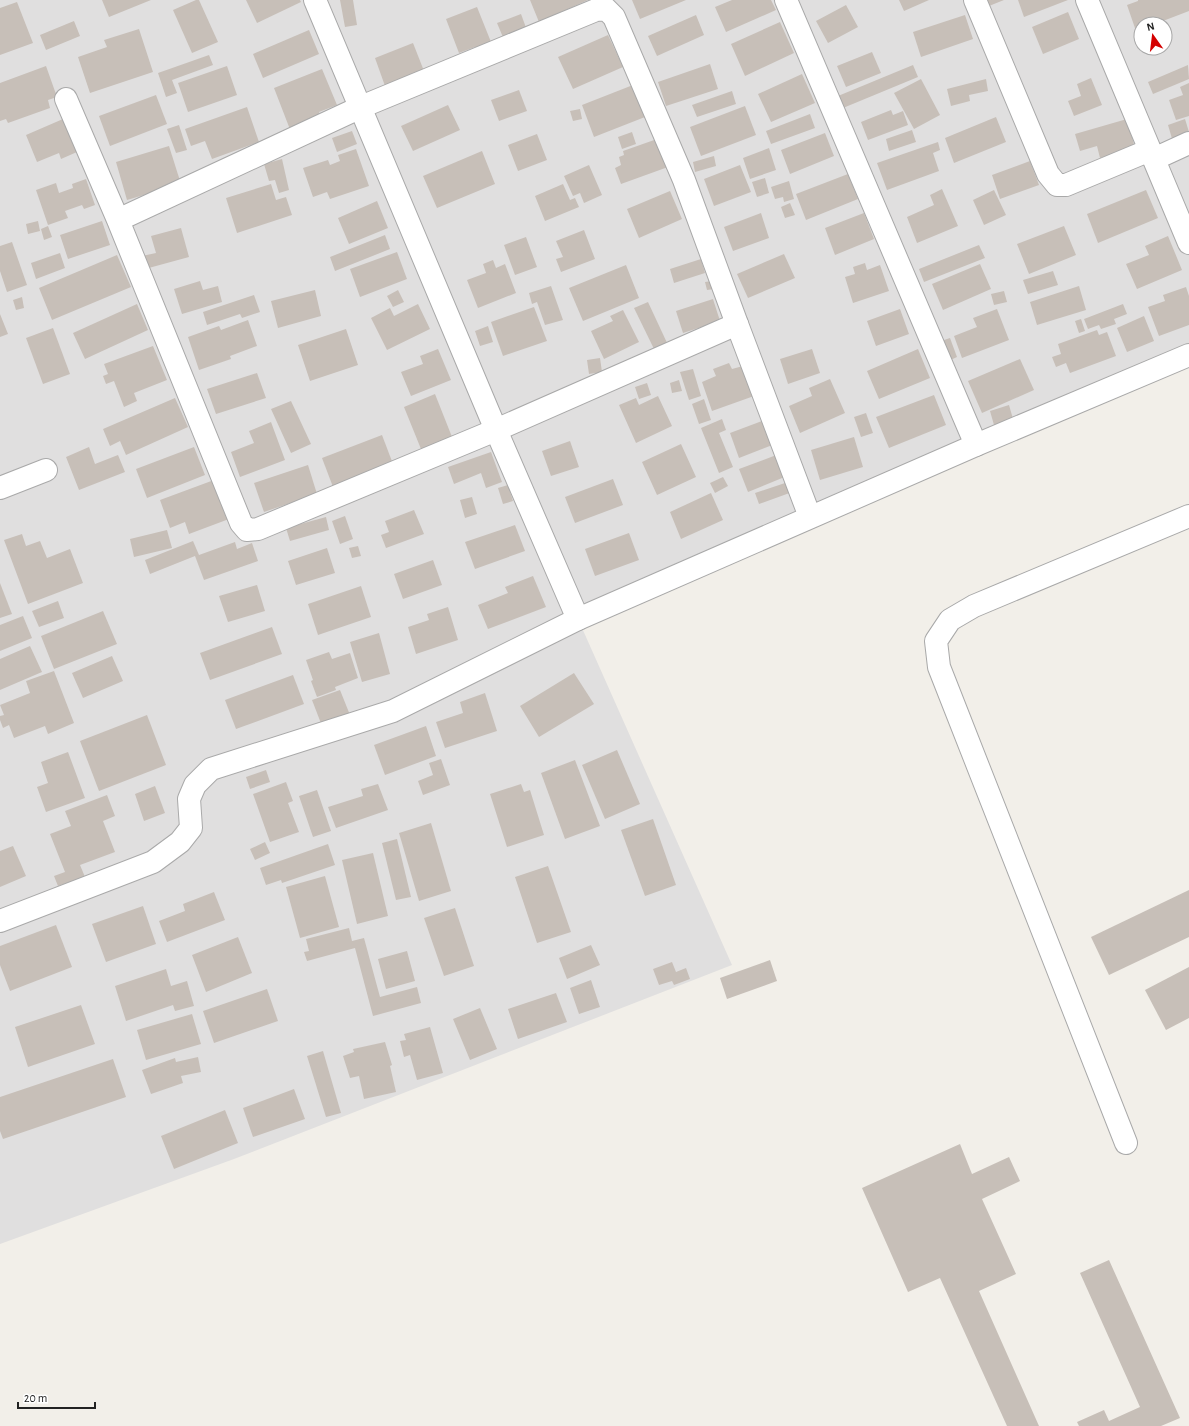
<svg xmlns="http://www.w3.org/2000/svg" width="1189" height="1426" viewBox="0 0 1189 1426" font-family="'Alegreya Sans',sans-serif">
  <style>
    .residential { fill: #e0dfdf; fill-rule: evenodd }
    .building { fill: #c7bfb8 }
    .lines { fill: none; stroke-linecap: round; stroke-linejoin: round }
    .minor-casing { stroke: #a9a9a9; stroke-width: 24 }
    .minor { stroke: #fff; stroke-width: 22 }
  </style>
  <rect width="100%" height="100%" fill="#f2efe9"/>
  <!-- residential -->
  <path class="residential" d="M0 0H1189V347L578 619 732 965 234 1159 0 1244ZM1141 24H1165V48H1141Z"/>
  <!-- building -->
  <g class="building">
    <path d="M102 0H151L109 17Z"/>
    <path d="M196 0H199L218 42 192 53 173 10Z"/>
    <path d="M246 0H300L301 2 257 23Z"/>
    <path d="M340 0H353L357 25 345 27Z"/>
    <path d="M530 0H588L539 22Z"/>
    <path d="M632 0H686L640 19Z"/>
    <path d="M732 0H771L776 10 726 32 715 7Z"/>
    <path d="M899 0H929L904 11Z"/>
    <path d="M987 0H1004L989 6Z"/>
    <path d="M1018 0H1068L1024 17Z"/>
    <path d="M1138 0H1189V11L1155 24H1141V29L1136 31 1127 5 1138 1Z"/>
    <path d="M17 2 33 43 0 55V8Z"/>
    <path d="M846 5 858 27 828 43 816 21Z"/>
    <path d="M477 7 493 47 477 53 475 47 459 53 446 19Z"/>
    <path d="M1068 12 1079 39 1043 54 1032 27Z"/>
    <path d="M521 14 528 33 505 42 497 23Z"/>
    <path d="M696 15 704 35 657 56 648 36Z"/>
    <path d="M965 15 973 39 921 57 913 32Z"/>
    <path d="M74 21 80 36 46 50 40 35Z"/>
    <path d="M780 22 794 53 745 76 731 44Z"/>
    <path d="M139 29 153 72 90 93 78 57 107 47 104 40Z"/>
    <path d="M309 30 319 54 263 78 253 54Z"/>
    <path d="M608 35 623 67 573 89 558 57Z"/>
    <path d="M413 43 424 71 385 86 375 58Z"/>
    <path d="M872 52 881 73 846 87 837 66Z"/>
    <path d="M209 55 213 65 172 80 177 93 166 97 158 73Z"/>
    <path d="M710 64 718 89 666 106 658 82Z"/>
    <path d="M913 65 918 77 843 108 838 96Z"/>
    <path d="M1188 65 1189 79 1153 94 1148 82Z"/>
    <path d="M46 66 57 97 48 100 50 108 8 123 6 119 0 121V83Z"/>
    <path d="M227 66 237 95 188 112 178 83Z"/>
    <path d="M322 69 337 105 319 112 322 119 291 132 274 88Z"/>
    <path d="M802 74 815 103 771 122 758 94Z"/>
    <path d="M1091 78 1102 105 1074 116 1068 101 1081 96 1077 84Z"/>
    <path d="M921 79 940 115 914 129 894 93Z"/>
    <path d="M986 79 988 91 969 95 970 101 951 106 947 89Z"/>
    <path d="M1189 83V116L1176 120 1169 100 1183 95 1180 87Z"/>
    <path d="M633 85 645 117 594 137 582 105Z"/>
    <path d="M519 90 527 111 499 121 491 100Z"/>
    <path d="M732 91 736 104 697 117 692 105Z"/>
    <path d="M156 95 167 124 110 146 99 116Z"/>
    <path d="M448 105 460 130 413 151 401 126Z"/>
    <path d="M745 106 756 135 701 156 690 127Z"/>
    <path d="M247 107 259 142 212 159 205 141 191 146 185 129Z"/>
    <path d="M580 109 582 119 573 121 570 111Z"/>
    <path d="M891 110 893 115 903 111 908 125 868 140 861 122Z"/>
    <path d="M810 114 815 128 771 144 766 131Z"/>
    <path d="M996 117 1006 142 954 163 945 138Z"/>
    <path d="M63 119 77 152 61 159 59 153 37 162 26 135Z"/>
    <path d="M1127 119 1135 148 1100 158 1097 146 1080 151 1075 134Z"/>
    <path d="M1185 119 1189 132V136L1173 142 1168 125Z"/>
    <path d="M179 125 187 150 176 153 167 129Z"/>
    <path d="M912 130 916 142 889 151 886 139Z"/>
    <path d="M352 131 357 144 337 152 332 138Z"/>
    <path d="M632 132 636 144 622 149 618 137Z"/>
    <path d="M825 133 834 156 790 174 781 150Z"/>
    <path d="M537 134 547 160 518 171 508 145Z"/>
    <path d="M657 139 668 167 621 184 615 168 621 165 619 157 624 155 623 151Z"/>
    <path d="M938 142 940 150 933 153 939 171 887 190 877 163Z"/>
    <path d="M169 146 181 184 127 200 116 162Z"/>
    <path d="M769 148 776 170 750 179 743 158Z"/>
    <path d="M356 149 369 186 330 199 327 192 313 197 303 168 328 160 330 165 340 161 338 155Z"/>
    <path d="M482 151 495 184 437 208 423 176Z"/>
    <path d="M714 156 716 166 695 172 693 162Z"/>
    <path d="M282 159 289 190 279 193 275 180 269 181 264 164Z"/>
    <path d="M1030 161 1039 185 1000 199 992 175Z"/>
    <path d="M589 165 602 195 584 203 580 193 573 196 564 176Z"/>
    <path d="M740 165 751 192 714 206 704 179Z"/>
    <path d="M848 174 858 199 806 220 796 194Z"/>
    <path d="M765 178 769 193 757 197 752 182Z"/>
    <path d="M86 179 95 205 84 209 82 205 65 211 68 218 48 225 36 190 56 183 59 193 73 188 72 184Z"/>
    <path d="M789 181 794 199 784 202 783 197 775 199 771 187Z"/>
    <path d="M271 184 276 200 286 197 292 215 237 233 226 198Z"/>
    <path d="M563 184 570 200 575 198 579 207 545 221 535 196Z"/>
    <path d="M942 189 958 226 917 243 907 217 934 205 930 195Z"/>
    <path d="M994 190 1006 215 984 225 973 200Z"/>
    <path d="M1146 190 1158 218 1098 243 1087 214Z"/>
    <path d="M670 191 682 219 639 238 627 209Z"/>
    <path d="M377 201 388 228 349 244 338 218Z"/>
    <path d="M790 203 795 215 785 218 781 207Z"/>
    <path d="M761 213 769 238 733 251 724 227Z"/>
    <path d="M864 213 874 239 835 255 825 228Z"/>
    <path d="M38 221 40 231 28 234 26 224Z"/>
    <path d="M102 221 110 245 68 259 60 235Z"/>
    <path d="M48 226 52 237 44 240 41 229Z"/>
    <path d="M1064 226 1076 255 1029 274 1017 244Z"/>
    <path d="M181 228 189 257 145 269 142 256 156 253 151 236Z"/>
    <path d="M584 230 595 259 561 272 556 259 563 257 556 241Z"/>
    <path d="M385 235 390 249 335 271 330 257Z"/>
    <path d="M1168 236 1182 270 1137 289 1126 264 1149 255 1145 246Z"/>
    <path d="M526 237 537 267 515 275 504 245Z"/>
    <path d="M12 242 27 285 7 292 0 271V246Z"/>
    <path d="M979 245 985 258 924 282 919 269Z"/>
    <path d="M397 252 407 279 360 297 350 269Z"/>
    <path d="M60 253 65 268 36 279 31 263Z"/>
    <path d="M784 254 795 278 748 298 737 274Z"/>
    <path d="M117 255 131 287 52 320 39 288Z"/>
    <path d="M701 259 705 273 674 283 670 269Z"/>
    <path d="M493 260 496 268 505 264 516 293 478 308 467 280 486 273 483 264Z"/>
    <path d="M865 263 867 270 880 265 889 291 853 303 845 277 855 274 853 267Z"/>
    <path d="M980 264 991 289 943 310 932 284Z"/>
    <path d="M626 265 639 298 583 321 569 288Z"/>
    <path d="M1053 271 1058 285 1028 294 1023 280Z"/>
    <path d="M200 281 203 290 218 286 222 302 182 314 174 289Z"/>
    <path d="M712 281 714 289 707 290 705 282Z"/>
    <path d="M551 286 563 320 545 325 537 302 532 304 529 293Z"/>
    <path d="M1079 286 1086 310 1037 325 1030 302Z"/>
    <path d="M1186 287 1189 296V325L1159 336 1148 307 1165 301 1163 295Z"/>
    <path d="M315 290 321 316 278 328 271 301Z"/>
    <path d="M398 290 404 302 393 307 387 296Z"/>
    <path d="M1004 291 1007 302 994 305 991 294Z"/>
    <path d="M254 295 260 312 242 318 240 314 207 325 203 312Z"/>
    <path d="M22 297 24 308 16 310 13 300Z"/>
    <path d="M713 299 720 321 683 333 676 311Z"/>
    <path d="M648 302 668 345 655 351 634 308Z"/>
    <path d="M137 304 148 330 85 359 73 333Z"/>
    <path d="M418 304 430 329 387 350 371 318 390 308 394 316Z"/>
    <path d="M1123 304 1127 314 1114 319 1116 324 1101 329 1099 325 1088 329 1084 319Z"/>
    <path d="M534 307 547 341 503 356 491 322Z"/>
    <path d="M900 309 909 334 876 346 867 321Z"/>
    <path d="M997 309 1009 340 962 358 954 336 977 327 973 318Z"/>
    <path d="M623 310 639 342 604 359 591 331 613 321 610 316Z"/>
    <path d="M0 314 8 334 0 337Z"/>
    <path d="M1144 316 1154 341 1127 352 1117 328Z"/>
    <path d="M1081 319 1085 331 1079 333 1075 321Z"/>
    <path d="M248 320 257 346 230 356 231 359 199 370 188 337 219 326 221 330Z"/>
    <path d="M488 326 493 342 480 346 475 331Z"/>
    <path d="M53 328 70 374 43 384 26 338Z"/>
    <path d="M346 329 358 365 310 381 298 345Z"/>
    <path d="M1097 330 1099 335 1107 332 1116 356 1070 373 1066 363 1056 367 1052 357 1061 354 1058 344Z"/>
    <path d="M950 338 957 357 946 362 938 342Z"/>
    <path d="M153 346 167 380 134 393 137 401 124 407 114 381 106 384 103 376 108 374 104 364Z"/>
    <path d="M438 349 451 380 411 396 401 372 423 364 420 356Z"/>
    <path d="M812 349 820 373 788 384 780 359Z"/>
    <path d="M918 349 930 378 879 399 867 371Z"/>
    <path d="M600 358 602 372 589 374 587 360Z"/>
    <path d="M1020 359 1034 390 982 413 968 381Z"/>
    <path d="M729 363 732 369 743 366 754 396 712 411 702 382 716 376 713 369Z"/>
    <path d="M693 369 701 396 689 400 680 372Z"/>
    <path d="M257 373 266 398 216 414 207 389Z"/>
    <path d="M830 379 845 413 800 433 789 406 812 396 809 388Z"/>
    <path d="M679 380 682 391 672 393 670 383Z"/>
    <path d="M647 383 651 395 639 399 635 387Z"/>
    <path d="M435 394 454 442 423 454 404 407Z"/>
    <path d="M934 395 946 425 889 448 876 417Z"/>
    <path d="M658 396 672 426 636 443 619 405 636 398 639 405Z"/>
    <path d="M175 398 188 427 126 455 120 441 110 446 103 429Z"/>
    <path d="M704 399 711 420 699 424 692 404Z"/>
    <path d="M291 401 311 444 291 453 271 409Z"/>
    <path d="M1009 405 1013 419 994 425 990 411Z"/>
    <path d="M866 413 873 433 861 437 854 417Z"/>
    <path d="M722 419 726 430 719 433 733 467 719 473 701 428Z"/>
    <path d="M765 420 775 444 739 458 730 433Z"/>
    <path d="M271 422 285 460 240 477 231 452 254 443 249 431Z"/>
    <path d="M382 435 393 464 333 487 322 458Z"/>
    <path d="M854 437 863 467 820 480 811 450Z"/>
    <path d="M570 441 579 467 551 476 542 451Z"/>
    <path d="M681 444 696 477 657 495 642 462Z"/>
    <path d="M89 447 95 464 118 455 125 472 79 490 66 457Z"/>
    <path d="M194 447 205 475 147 498 136 469Z"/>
    <path d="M491 452 502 482 486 488 481 473 454 484 448 467Z"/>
    <path d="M779 454 787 476 748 492 739 469Z"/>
    <path d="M308 465 317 494 264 512 254 483Z"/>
    <path d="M723 477 728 486 715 493 710 483Z"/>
    <path d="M613 479 623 505 575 523 565 497Z"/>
    <path d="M214 480 229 519 189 534 185 522 170 528 160 500Z"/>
    <path d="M791 481 795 491 759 504 755 493Z"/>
    <path d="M508 485 513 501 503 504 498 488Z"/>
    <path d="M711 493 723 520 681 539 670 512Z"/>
    <path d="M472 497 477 514 465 518 460 500Z"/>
    <path d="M414 510 424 534 386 548 381 535 389 532 385 521Z"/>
    <path d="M345 516 353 539 340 544 332 521Z"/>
    <path d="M326 517 329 530 290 541 286 528Z"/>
    <path d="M515 525 525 551 475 569 465 542Z"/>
    <path d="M167 530 172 548 134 557 130 539Z"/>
    <path d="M629 533 639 560 595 576 585 549Z"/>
    <path d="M22 534 26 546 40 541 47 558 70 549 83 583 28 604 4 540Z"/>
    <path d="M193 541 199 555 235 542 237 549 252 543 258 561 204 580 195 556 150 574 145 560Z"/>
    <path d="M358 546 361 556 352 558 349 548Z"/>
    <path d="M327 548 335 573 296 585 288 561Z"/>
    <path d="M433 560 442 585 403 599 394 574Z"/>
    <path d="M533 576 546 607 488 629 478 605 508 593 505 587Z"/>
    <path d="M0 583 12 614 0 618Z"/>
    <path d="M257 585 265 611 228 622 219 596Z"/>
    <path d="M361 586 371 617 318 635 308 604Z"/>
    <path d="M58 601 64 618 39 627 32 611Z"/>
    <path d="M448 607 458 640 416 654 408 627 429 620 427 614Z"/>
    <path d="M103 611 117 644 54 669 41 636Z"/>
    <path d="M23 616 32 638 0 651V625Z"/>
    <path d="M272 627 282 654 210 680 200 653Z"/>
    <path d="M379 633 390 674 362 682 350 642Z"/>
    <path d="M30 646 42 672 0 690V659Z"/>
    <path d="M329 652 332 659 350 653 358 678 335 687 336 690 317 697 311 681 313 680 306 660Z"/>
    <path d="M112 656 123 681 83 698 72 673Z"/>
    <path d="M54 671 74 723 48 734 45 726 14 738 9 725 3 728 0 720V716L4 715 0 705 30 693 26 681Z"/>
    <path d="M574 673 594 704 539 737 520 706Z"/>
    <path d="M293 675 304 704 236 729 225 700Z"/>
    <path d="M340 690 350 715 322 726 312 700Z"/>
    <path d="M485 693 497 731 445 748 436 722 463 713 460 702Z"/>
    <path d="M147 715 166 765 99 791 80 741Z"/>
    <path d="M426 726 436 756 385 775 374 745Z"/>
    <path d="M617 750 640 804 605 819 582 765Z"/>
    <path d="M68 752 85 798 46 812 37 787 48 783 41 762Z"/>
    <path d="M441 759 450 785 423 795 418 781 433 775 429 763Z"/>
    <path d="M575 760 600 826 565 839 541 773Z"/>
    <path d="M266 770 270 782 250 789 246 777Z"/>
    <path d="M286 782 293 801 288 803 299 832 270 842 253 794Z"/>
    <path d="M378 784 388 810 336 828 328 807 363 796 361 789Z"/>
    <path d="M521 784 524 792 530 790 544 835 507 847 490 794Z"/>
    <path d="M155 786 165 813 144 821 135 794Z"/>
    <path d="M317 790 331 831 313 837 299 796Z"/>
    <path d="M107 795 115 816 103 821 115 852 80 865 85 877 58 886 54 876 65 872 50 834 71 826 65 811Z"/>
    <path d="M653 819 676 885 645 896 621 830Z"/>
    <path d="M431 823 451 891 419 901 399 833Z"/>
    <path d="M397 839 411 897 396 900 382 843Z"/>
    <path d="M265 842 270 853 255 860 250 849Z"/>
    <path d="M328 844 335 865 282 883 281 880 266 885 260 868Z"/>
    <path d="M13 846 26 876 0 887V851Z"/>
    <path d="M373 853 388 916 357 924 342 860Z"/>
    <path d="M548 866 571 932 537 943 515 877Z"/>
    <path d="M325 876 339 927 300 938 286 887Z"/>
    <path d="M1189 890V937L1109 975 1091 937Z"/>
    <path d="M214 892 225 920 167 942 159 921 185 911 183 904Z"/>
    <path d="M143 906 156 944 106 962 92 924Z"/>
    <path d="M455 908 474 966 444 976 424 918Z"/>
    <path d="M56 925 72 967 10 991 0 965V946Z"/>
    <path d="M349 928 352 941 364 938 380 997 417 987 421 1003 373 1016 355 948 307 961 304 952 309 951 306 939Z"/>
    <path d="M238 937 252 973 206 992 192 955Z"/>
    <path d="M591 945 600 965 567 979 559 958Z"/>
    <path d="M407 951 415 981 386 989 378 959Z"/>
    <path d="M770 960 777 981 727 999 720 978Z"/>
    <path d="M672 962 676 972 686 968 690 979 674 985 672 981 659 985 653 969Z"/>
    <path d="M1189 967V1018L1166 1030 1145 990Z"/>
    <path d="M166 969 171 986 187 981 194 1006 175 1011 173 1005 126 1021 115 986Z"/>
    <path d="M591 980 600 1007 579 1014 570 988Z"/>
    <path d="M267 989 278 1021 214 1043 203 1011Z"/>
    <path d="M556 993 567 1022 518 1039 508 1009Z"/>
    <path d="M81 1005 95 1044 28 1067 15 1027Z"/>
    <path d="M480 1008 497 1049 470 1060 453 1019Z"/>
    <path d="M192 1014 201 1044 146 1060 137 1030Z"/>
    <path d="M430 1027 443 1073 417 1080 410 1055 404 1057 400 1041 406 1040 404 1034Z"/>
    <path d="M385 1042 392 1065 390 1066 396 1092 364 1099 359 1076 350 1078 343 1056 354 1052 353 1049Z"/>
    <path d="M323 1051 341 1113 326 1117 307 1056Z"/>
    <path d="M198 1057 201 1072 181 1076 183 1083 151 1094 142 1070 175 1058 176 1062Z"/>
    <path d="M113 1059 126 1097 3 1139 0 1131V1097Z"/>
    <path d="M294 1089 305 1119 253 1137 243 1108Z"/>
    <path d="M225 1110 238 1143 174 1169 161 1136Z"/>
    <path d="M960 1144 972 1174 1009 1157 1020 1181 982 1199 1016 1274 979 1291 1039 1426H1007L940 1278 908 1292 862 1188Z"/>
    <path d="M1109 1260 1180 1418 1161 1426H1079L1077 1422 1104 1410 1109 1421 1140 1407 1080 1273Z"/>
  </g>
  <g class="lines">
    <defs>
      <g id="minor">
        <path d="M315 0 496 430 578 619"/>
        <path d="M786 0 976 445"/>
        <path d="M975 0 1048 174 1057 185H1066L1150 150"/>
        <path d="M1087 0 1189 243"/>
        <path d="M66 99 118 220 241 523 247 530 258 529 496 430 737 324 684 180 614 17 606 9 596 10 361 107 118 220"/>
        <path d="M1154 159 1189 143"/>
        <path d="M737 324 810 517"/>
        <path d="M0 488 46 470"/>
        <path d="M0 921 153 862 180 842 191 828 189 799 195 785 211 769 393 711 578 619 976 445 1189 355"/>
        <path d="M1126 1143 939 667 936 641 950 620 974 606 1189 516"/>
      </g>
    </defs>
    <!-- minor casing -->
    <use href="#minor" class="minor-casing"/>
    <!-- minor -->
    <use href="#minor" class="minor"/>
  </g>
  <!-- north arrow -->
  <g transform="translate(1153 36) rotate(346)"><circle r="19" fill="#ffffff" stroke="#a7a7a7"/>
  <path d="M0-3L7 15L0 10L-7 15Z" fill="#d40000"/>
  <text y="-6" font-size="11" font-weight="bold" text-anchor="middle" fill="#222222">N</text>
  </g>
  <!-- scale -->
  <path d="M18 1402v6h77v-6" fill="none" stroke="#222222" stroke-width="2"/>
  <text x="24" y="1402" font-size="12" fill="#222222" stroke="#ffffff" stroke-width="3" paint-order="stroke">20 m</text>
</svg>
